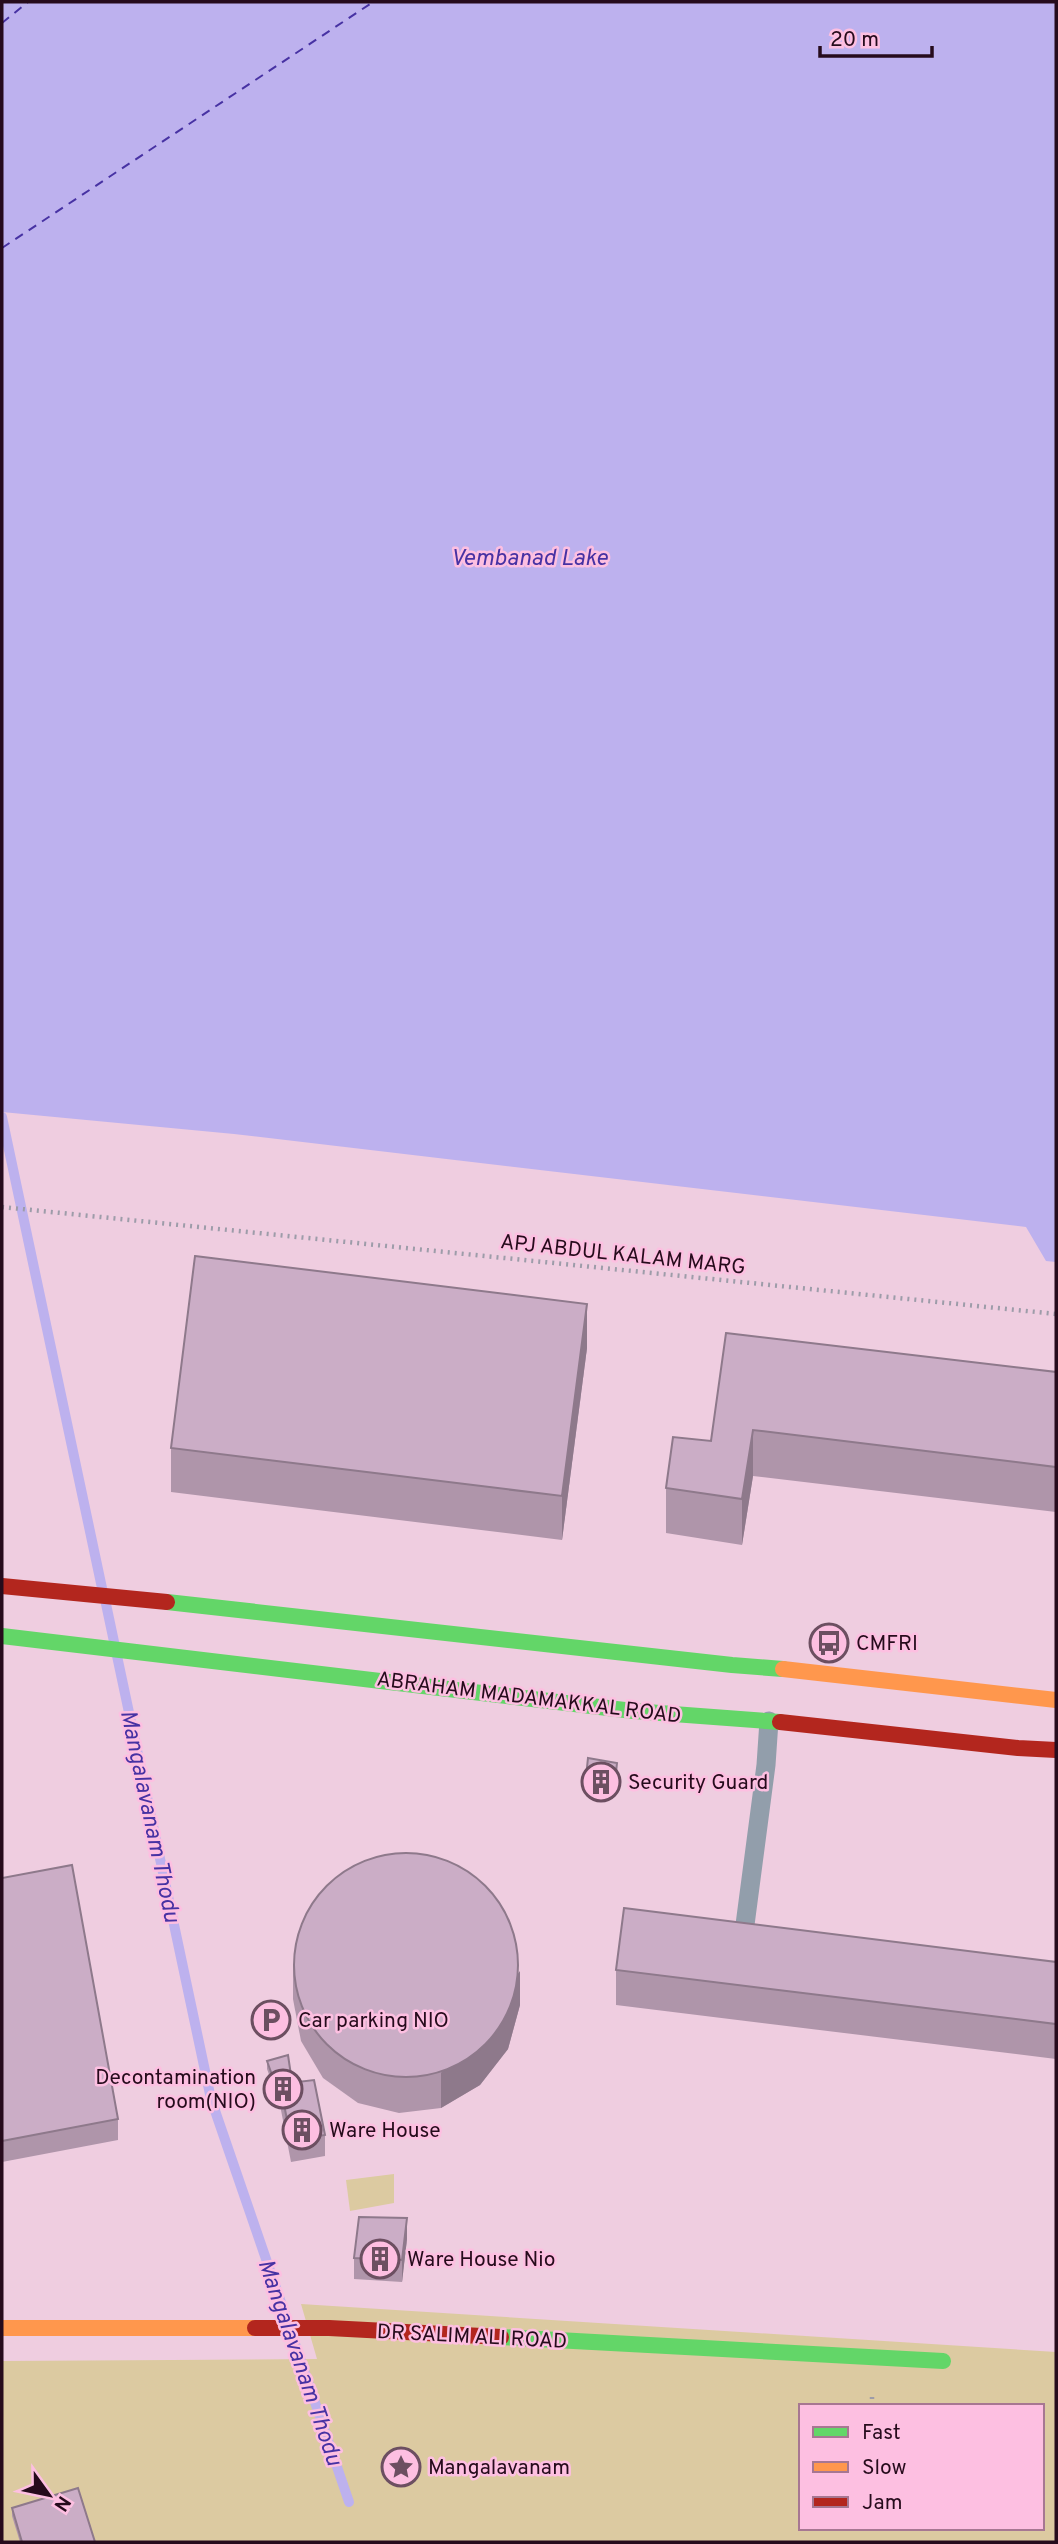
<svg xmlns="http://www.w3.org/2000/svg" width="1058" height="2544" viewBox="0 0 1058 2544" font-family="Overpass,sans-serif">
  <style>
    .green { fill: #dccaa1; fill-rule: evenodd }
    .water { fill: #bdb1ee }
    .lines { fill: none; stroke-linecap: round; stroke-linejoin: round }
    .stream { stroke: #bdb1ee; stroke-width: 10 }
    .ferry { stroke: #4732a3; stroke-width: 2; stroke-dasharray: 9 7; stroke-linecap: butt }
    .path { stroke: #9d9ca9; stroke-width: 4.5; stroke-dasharray: 2 5; stroke-linecap: butt }
    .lane { stroke: #929eab; stroke-width: 19 }
    .fast { stroke: #63d668; stroke-width: 16 }
    .slow { stroke: #ff974d; stroke-width: 16 }
    .jam { stroke: #b3261e; stroke-width: 16 }
    .wall { fill: #af95aa }
    .shaded-wall { fill: #8e798b }
    .building { fill: #cbadc6; stroke: #8e798b; stroke-width: 2 }
    .labels { text-anchor: middle; stroke-width: 5; stroke-linejoin: round; paint-order: stroke }
    .street-label { font-size: 21px; fill: #260b1c; stroke: #fdbfe1 }
    .poi-label { font-size: 21px; fill: #260b1c; stroke: #fdbfe1; text-anchor: start }
    .water-label { font-size: 23px; font-style: italic; fill: #4732a3; stroke: #fdbfe1 }
  </style>
  <rect width="100%" height="100%" fill="#efcde0"/>
  <!-- green -->
  <g class="green">
    <path d="M394 2174V2203L350 2211 346 2180Z"/>
    <path d="M301 2304 1056 2352V2542H2V2361L317 2359ZM801 2406H1042V2528H801Z"/>
  </g>
  <!-- water -->
  <path class="water" d="M2 2H1056V1262L1046 1261 1026 1227 234 1134 2 1112Z"/>
  <g class="lines">
    <!-- stream -->
    <g class="stream">
      <path d="M2 1117 102 1588"/>
      <path d="M106 1604 211 2099 287 2320"/>
      <path d="M292 2335 349 2502"/>
    </g>
    <!-- ferry -->
    <g class="ferry">
      <path d="M2 23 28 2"/>
      <path d="M2 248 373 2"/>
    </g>
    <!-- path -->
    <g class="path">
      <path d="M2 1207 1056 1314"/>
      <path d="M872 2406V2394"/>
    </g>
    <!-- lane -->
    <path class="lane" d="M752 1941 743 1940 766 1765 769 1721"/>
    <!-- fast -->
    <g class="fast">
      <path d="M167 1602 732 1665 783 1669"/>
      <path d="M2 1636 633 1711 780 1722"/>
      <path d="M501 2337 943 2361"/>
    </g>
    <!-- slow -->
    <g class="slow">
      <path d="M783 1669 1056 1700"/>
      <path d="M2 2328H255"/>
    </g>
    <!-- jam -->
    <g class="jam">
      <path d="M2 1586 167 1602"/>
      <path d="M780 1722 1018 1748 1056 1750"/>
      <path d="M255 2328H329L501 2337"/>
    </g>
  </g>
  <!-- wall -->
  <g class="wall">
    <path d="M726 1333 1056 1372V1512L753 1476 742 1545 666 1533V1488L711 1441Z"/>
    <path d="M587 1348 562 1540 171 1492V1448Z"/>
    <path d="M617 1770 614 1798 585 1793V1786Z"/>
    <path d="M2 1878 118 2119V2140L2 2162Z"/>
    <path d="M1056 1962V2059L616 2005V1970Z"/>
    <path d="M293 1964 520 2005 508 2049 480 2085 441 2108 399 2113 358 2103 323 2078 301 2041 293 1999Z"/>
    <path d="M267 2061 292 2082 325 2135V2156L291 2162 280 2105 267 2069Z"/>
    <path d="M407 2239 402 2282 354 2279V2258Z"/>
    <path d="M12 2508 95 2542H20L12 2516Z"/>
  </g>
  <!-- shaded-wall -->
  <g class="shaded-wall">
    <path d="M587 1304V1348L562 1540V1496Z"/>
    <path d="M753 1430V1476L742 1545V1499Z"/>
    <path d="M520 1971V2005L508 2049 480 2085 441 2108V2073Z"/>
    <path d="M407 2218V2239L402 2282V2260Z"/>
  </g>
  <!-- building -->
  <g class="building">
    <path d="M195 1256 587 1304 562 1496 171 1448Z"/>
    <path d="M726 1333 1056 1372V1467L753 1430 742 1499 666 1488 673 1437 711 1441Z"/>
    <path d="M588 1758 617 1763 614 1791 585 1786Z"/>
    <circle cx="406" cy="1965" r="112"/>
    <path d="M72 1865 118 2119 2 2141V1878Z"/>
    <path d="M624 1908 1056 1962V2024L616 1970Z"/>
    <path d="M288 2055 292 2082 280 2084V2097L267 2061Z"/>
    <path d="M314 2080 325 2135 291 2140 280 2084Z"/>
    <path d="M359 2217 407 2218 402 2260 354 2258Z"/>
    <path d="M78 2488 95 2542H22L12 2508Z"/>
  </g>
  <!-- icons -->
  <defs>
    <symbol id="bus-ring" viewBox="-11 -11 22 22"><circle r="9.5" fill="#fdbfe1" stroke="#6c4f61" stroke-width="1.5"/><path d="M-5-6H5V4H4V6H2V4H-2V6H-4V4H-5ZM-3.5-4V0h7V-4ZM-3.5 1.2v1.5H-2V1.2ZM2 1.2v1.5H3.5V1.2Z" fill="#6c4f61"/></symbol>
    <symbol id="building-ring" viewBox="-11 -11 22 22"><circle r="9.5" fill="#fdbfe1" stroke="#6c4f61" stroke-width="1.5"/><path d="M-4-6H4V6H1V3H-1V6H-4ZM-2.5-4.3h1.7v1.8h-1.7ZM.8-4.3h1.7v1.8H.8ZM-2.5-1h1.7V.8h-1.7ZM.8-1h1.7V.8H.8Z" fill="#6c4f61"/></symbol>
    <symbol id="parking-ring" viewBox="-11 -11 22 22"><circle r="9.5" fill="#fdbfe1" stroke="#6c4f61" stroke-width="1.5"/><path d="M-3.5-5.5H1a3.5 3.5 0 0 1 0 7H-1V5.5H-3.5ZM-1-3.4V-.6H.8a1.4 1.4 0 0 0 0-2.8Z" fill="#6c4f61"/></symbol>
    <symbol id="sight-ring" viewBox="-11 -11 22 22"><circle r="9.5" fill="#fdbfe1" stroke="#6c4f61" stroke-width="1.5"/><path d="M0-6L1.8-2.2L6-1.7L2.9 1.2L3.7 5.4L0 3.3L-3.7 5.4L-2.9 1.2L-6-1.7L-1.8-2.2Z" fill="#6c4f61"/></symbol>
  </defs>
  <g fill-rule="evenodd">
    <use href="#bus-ring" x="807" y="1621" width="44" height="44"/>
    <use href="#building-ring" x="579" y="1760" width="44" height="44"/>
    <use href="#parking-ring" x="249" y="1998" width="44" height="44"/>
    <use href="#building-ring" x="261" y="2067" width="44" height="44"/>
    <use href="#building-ring" x="280" y="2108" width="44" height="44"/>
    <use href="#building-ring" x="358" y="2237" width="44" height="44"/>
    <use href="#sight-ring" x="379" y="2445" width="44" height="44"/>
  </g>
  <g class="labels">
    <!-- street labels -->
    <g class="street-label">
      <text transform="translate(623 1254) rotate(6)" y="7">APJ ABDUL KALAM MARG</text>
      <text transform="translate(529 1697) rotate(7)" y="7">ABRAHAM MADAMAKKAL ROAD</text>
      <text transform="translate(472 2336) rotate(3)" y="7">DR SALIM ALI ROAD</text>
    </g>
    <!-- poi labels -->
    <g class="poi-label">
      <text x="856" y="1650">CMFRI</text>
      <text x="628" y="1789">Security Guard</text>
      <text x="298" y="2027">Car parking NIO</text>
      <text x="256" y="2084" text-anchor="end">Decontamination<tspan x="256" dy="24">room(NIO)</tspan></text>
      <text x="329" y="2137">Ware House</text>
      <text x="407" y="2266">Ware House Nio</text>
      <text x="428" y="2474">Mangalavanam</text>
    </g>
    <!-- water labels -->
    <g class="water-label">
      <text x="529" y="565">Vembanad Lake</text>
      <text transform="translate(151 1816) rotate(78)" y="8">Mangalavanam Thodu</text>
      <text transform="translate(301 2362) rotate(71)" y="8">Mangalavanam Thodu</text>
    </g>
  </g>
  <!-- border -->
  <rect width="1058" height="2544" fill="none" stroke="#260b1c" stroke-width="7"/>
  <!-- legend -->
  <rect x="799" y="2404" width="245" height="126" fill="#fdbfe1" stroke="#a77792" stroke-width="2"/>
  <rect x="813" y="2427" width="35" height="10" fill="#63d668" stroke="#a77792" stroke-width="2"/>
  <text x="862" y="2439" font-size="21" fill="#260b1c">Fast</text>
  <rect x="813" y="2462" width="35" height="10" fill="#ff974d" stroke="#a77792" stroke-width="2"/>
  <text x="862" y="2474" font-size="21" fill="#260b1c">Slow</text>
  <rect x="813" y="2497" width="35" height="10" fill="#b3261e" stroke="#a77792" stroke-width="2"/>
  <text x="862" y="2509" font-size="21" fill="#260b1c">Jam</text>
  <!-- north arrow -->
  <g transform="translate(49 2495) rotate(123)" stroke="#fdbfe1" stroke-width="5" paint-order="stroke">
  <path d="M0-5L12 26L0 18L-12 26Z" fill="#260b1c"/>
  <text y="-10" font-size="19" font-weight="bold" text-anchor="middle" fill="#260b1c">N</text>
  </g>
  <!-- scale -->
  <path d="M820 46v10h112v-10" fill="none" stroke="#260b1c" stroke-width="3.5"/>
  <text x="830" y="46" font-size="21" fill="#260b1c" stroke="#fdbfe1" stroke-width="5" paint-order="stroke">20 m</text>
</svg>
